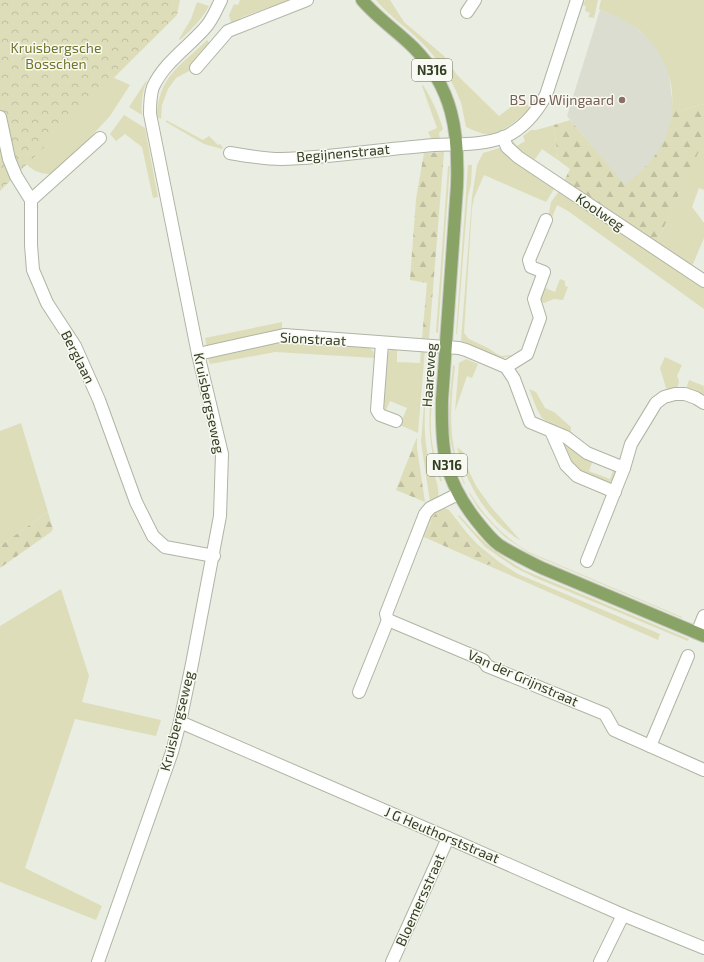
<svg xmlns="http://www.w3.org/2000/svg" width="704" height="962" viewBox="0 0 704 962" font-family="'Exo 2',sans-serif">
  <style>
    .built { fill: #daddd0 }
    .green { fill: #deddba }
    .forest { fill: url(#forest-firs) }
    .park { fill: url(#park-crowns) }
    .lines { fill: none; stroke-linecap: round; stroke-linejoin: round }
    .minor-casing { stroke: #afb5a4; stroke-width: 14 }
    .major-casing { stroke: #c6c9c1; stroke-width: 14 }
    .minor { stroke: #fff; stroke-width: 12 }
    .major { stroke: #88a365; stroke-width: 12 }
    .education-dot { fill: #8d6e63; stroke: #f8f9f3; stroke-width: 1.5 }
    .labels { text-anchor: middle; stroke-width: 3; stroke-linejoin: round; paint-order: stroke }
    .shield { fill: #f8f9f3; stroke: #6d7660; stroke-width: 1 }
    .shield-label { font-size: 13px; font-weight: bold; fill: #323e21 }
    .park-label { font-size: 14px; fill: #70762a; stroke: #f8f9f3 }
    .education-label { font-size: 14px; fill: #785e54; stroke: #f8f9f3; text-anchor: end }
    .street-label { font-size: 14px; fill: #323e21; stroke: #f8f9f3 }
  </style>
  <defs>
    <pattern id="forest-firs" width="22" height="20" patternUnits="userSpaceOnUse"><rect width="22" height="20" fill="#deddba"/><path d="M5 1l3.5 6h-7zM16 11l3.5 6h-7z" fill="#bfbfa0"/></pattern>
    <pattern id="park-crowns" width="20" height="18" patternUnits="userSpaceOnUse"><rect width="20" height="18" fill="#deddba"/><path d="M2 6a3 3 0 1 1 6 0M12 15a3 3 0 1 1 6 0" fill="none" stroke="#bfbfa0"/></pattern>
  </defs>
  <rect width="100%" height="100%" fill="#eaede2"/>
  <!-- built -->
  <path class="built" d="M600 10 616 16 629 22 648 38 657 49 665 63 669 75 673 107 669 130 665 141 658 152 649 164 625 186 567 116Z"/>
  <!-- green -->
  <g class="green">
    <path d="M240 0H291L272 10 267 8 240 18 238 24 232 27 229 15 234 4 238 5Z"/>
    <path d="M376 0H390L404 22 444 56 457 75 499 116 522 98 530 108C520 118 505 132 490 134 482 135 473 130 466 127 464 119 463 110 461 103 453 80 438 59 421 42 406 27 389 16 376 0Z"/>
    <path d="M585 0H598L594 18 588 17 590 13 585 11 586 6 583 5Z"/>
    <path d="M601 0H704V104L679 111H672C676 75 658 39 627 22 618 16 608 14 599 9Z"/>
    <path d="M197 2 209 6C202 19 192 29 180 40L179 39 191 19Z"/>
    <path d="M0 26 130 85 110 116 58 172C42 178 29 169 20 157Z"/>
    <path d="M207 40 211 45 191 70 176 78 168 89 162 105 161 119 157 117C158 76 181 66 207 40Z"/>
    <path d="M146 81H147C142 92 141 104 142 115L129 107Z"/>
    <path d="M423 85C432 99 438 113 443 129L439 133 440 139 432 140 428 132 437 128 422 86Z"/>
    <path d="M124 115 145 128 158 197 153 198 142 147 125 134 116 141 110 134Z"/>
    <path d="M166 120 203 140 209 136 218 145 220 144 223 148 222 149 204 144 166 122Z"/>
    <path d="M554 125 558 160 542 149 533 162 509 143 513 141 517 146 525 141 523 136 531 130H536Z"/>
    <path d="M503 147 554 186V189L546 202 484 175 474 198 472 208 464 333 469 339 488 348 497 354 501 356 511 355V356L502 358 461 341 472 197 477 165 483 153Z"/>
    <path d="M699 150 704 153V190L699 188 692 207 704 223V238L693 264 687 265 656 244Z"/>
    <path d="M468 165H472L471 184 468 196 457 334H456Z"/>
    <path d="M448 166H450L438 333 436 332Z"/>
    <path d="M559 191 704 285V309L568 211 557 205 551 220 548 218 551 202Z"/>
    <path d="M560 279 565 281V286L568 287 563 300 554 299 544 303 540 301 539 296 543 287 555 292Z"/>
    <path d="M282 322V328H289L275 333 207 348 205 338Z"/>
    <path d="M282 340 367 346 373 351 375 358 275 352 210 364 208 358Z"/>
    <path d="M397 348V362L420 363 421 350H425L418 433 400 425 407 408 390 401 386 410 382 409 386 356 390 350Z"/>
    <path d="M428 355H430C427 388 421 423 428 456 431 468 441 487 438 498L430 502 421 442Z"/>
    <path d="M665 357 682 365 677 376 679 381 677 389 668 390 666 388 660 368Z"/>
    <path d="M466 359 478 364 472 378 467 376 455 411 459 363Z"/>
    <path d="M434 361H436C434 384 430 409 431 432 432 449 437 465 442 481H440C436 466 431 451 430 435 428 411 432 385 434 361Z"/>
    <path d="M453 365 455 366C450 412 447 439 465 484H464C457 467 451 449 449 430 448 409 451 387 453 365Z"/>
    <path d="M689 380 704 386V396L686 389Z"/>
    <path d="M529 389 536 392 545 408 554 412 571 427V432L573 433 572 436 563 428 548 422 542 418 537 409Z"/>
    <path d="M21 423 48 512 0 546V431Z"/>
    <path d="M559 438 593 460 589 471 610 479 614 468 618 471 614 481 609 484 580 473 568 461Z"/>
    <path d="M457 447 463 452 468 469 476 486 491 507 521 541 535 548C493 530 468 490 457 447Z"/>
    <path d="M469 493H470C485 518 504 537 529 552L682 617V618L529 553 505 537 492 524 478 508Z"/>
    <path d="M442 507 449 510 467 533 477 544 499 562 518 574 660 634 658 640 487 565 495 563 473 547 460 533 431 521 424 537 421 536C427 520 427 516 442 507Z"/>
    <path d="M459 515C480 539 496 554 524 570L689 639 688 641 536 578 514 567 485 547 458 516Z"/>
    <path d="M61 589 89 676 82 702 161 720 156 736 75 719 25 868 102 906 96 920 0 882V626Z"/>
  </g>
  <!-- forest -->
  <g class="forest">
    <path d="M704 104V153L699 151 656 244 564 181 570 169 558 160 554 125 570 120 625 185C651 164 668 145 672 111H679Z"/>
    <path d="M444 152 429 339 422 338 427 283 410 280 416 199 424 153Z"/>
    <path d="M417 437V448L425 502 396 490Z"/>
    <path d="M441 510 445 511 460 533 473 547 495 563 487 565 424 537 435 514Z"/>
    <path d="M48 512 53 529 51 532 0 568V546Z"/>
  </g>
  <!-- park -->
  <path class="park" d="M0 0H180L177 15 0 191Z"/>
  <g class="lines">
    <defs>
      <g id="minor">
        <path d="M467 12 475 0"/>
        <path d="M196 68 228 31 307 0"/>
        <path d="M0 117 9 159 16 176 31 200"/>
        <path d="M503 137 507 147 518 157 704 281"/>
        <path d="M100 138 31 200V245L33 270 47 303 75 346 99 400 136 502 153 536 165 547 214 556"/>
        <path d="M230 153C247 156 264 159 281 159 328 158 375 150 423 146 450 143 478 147 504 137 523 129 536 113 546 95L577 0"/>
        <path d="M382 343 377 410 380 415 396 421"/>
        <path d="M198 354 284 335 459 348 466 350 506 367 514 379 530 422 566 437 587 453 624 468 587 561"/>
        <path d="M506 367 527 354 540 318 534 299 544 272 531 267 529 260 546 220"/>
        <path d="M551 431 566 465 577 476 615 492"/>
        <path d="M624 468 631 444 656 403 664 397 675 394H685L696 398 704 403"/>
        <path d="M458 494 430 508 425 514 386 614 388 620 483 660 487 666 605 714 614 730 704 770"/>
        <path d="M697 633 704 616"/>
        <path d="M359 692 388 620"/>
        <path d="M180 722 448 838 623 915 704 948"/>
        <path d="M650 746 688 656"/>
        <path d="M98 962 172 752 180 722 192 664 220 516 222 454 198 354 150 114C150 105 150 95 153 87 164 63 187 48 204 29 212 21 216 10 221 0"/>
        <path d="M392 962 448 838"/>
        <path d="M600 962 623 915"/>
      </g>
      <path id="major" d="M362 0C377 18 397 31 414 48 453 88 459 132 457 186L442 400C441 451 444 479 476 520 483 529 491 539 499 545 513 554 528 561 542 568L704 636"/>
    </defs>
    <!-- minor casing -->
    <use href="#minor" class="minor-casing"/>
    <!-- major casing -->
    <use href="#major" class="major-casing"/>
    <!-- minor -->
    <use href="#minor" class="minor"/>
    <!-- major -->
    <use href="#major" class="major"/>
  </g>
  <!-- markers -->
  <circle class="education-dot" cx="622" cy="100" r="4"/>
  <g class="labels">
    <!-- shield labels -->
    <g class="shield">
      <rect x="412" y="59" width="40" height="22" rx="3"/>
      <rect x="427" y="454" width="40" height="22" rx="3"/>
    </g>
    <g class="shield-label">
      <text x="432" y="75">N316</text>
      <text x="447" y="470">N316</text>
    </g>
    <!-- park labels -->
    <g class="park-label">
      <text x="56" y="53">Kruisbergsche<tspan x="56" dy="16">Bosschen</tspan></text>
    </g>
    <!-- education labels -->
    <g class="education-label">
      <text x="614" y="105">BS De Wijngaard</text>
    </g>
    <!-- street labels -->
    <g class="street-label">
      <text transform="translate(343 153) rotate(-5)" y="5">Begijnenstraat</text>
      <text transform="translate(600 212) rotate(34)" y="5">Koolweg</text>
      <text transform="translate(313 339) rotate(3)" y="5">Sionstraat</text>
      <text transform="translate(78 357) rotate(63)" y="5">Berglaan</text>
      <text transform="translate(429 375) rotate(-86)" y="5">Haareweg</text>
      <text transform="translate(209 403) rotate(78)" y="5">Kruisbergseweg</text>
      <text transform="translate(523 678) rotate(24)" y="5">Van der Grijnstraat</text>
      <text transform="translate(177 721) rotate(-76)" y="5">Kruisbergseweg</text>
      <text transform="translate(442 835) rotate(23)" y="5">J G Heuthorststraat</text>
      <text transform="translate(420 900) rotate(-66)" y="5">Bloemersstraat</text>
    </g>
  </g>
</svg>
